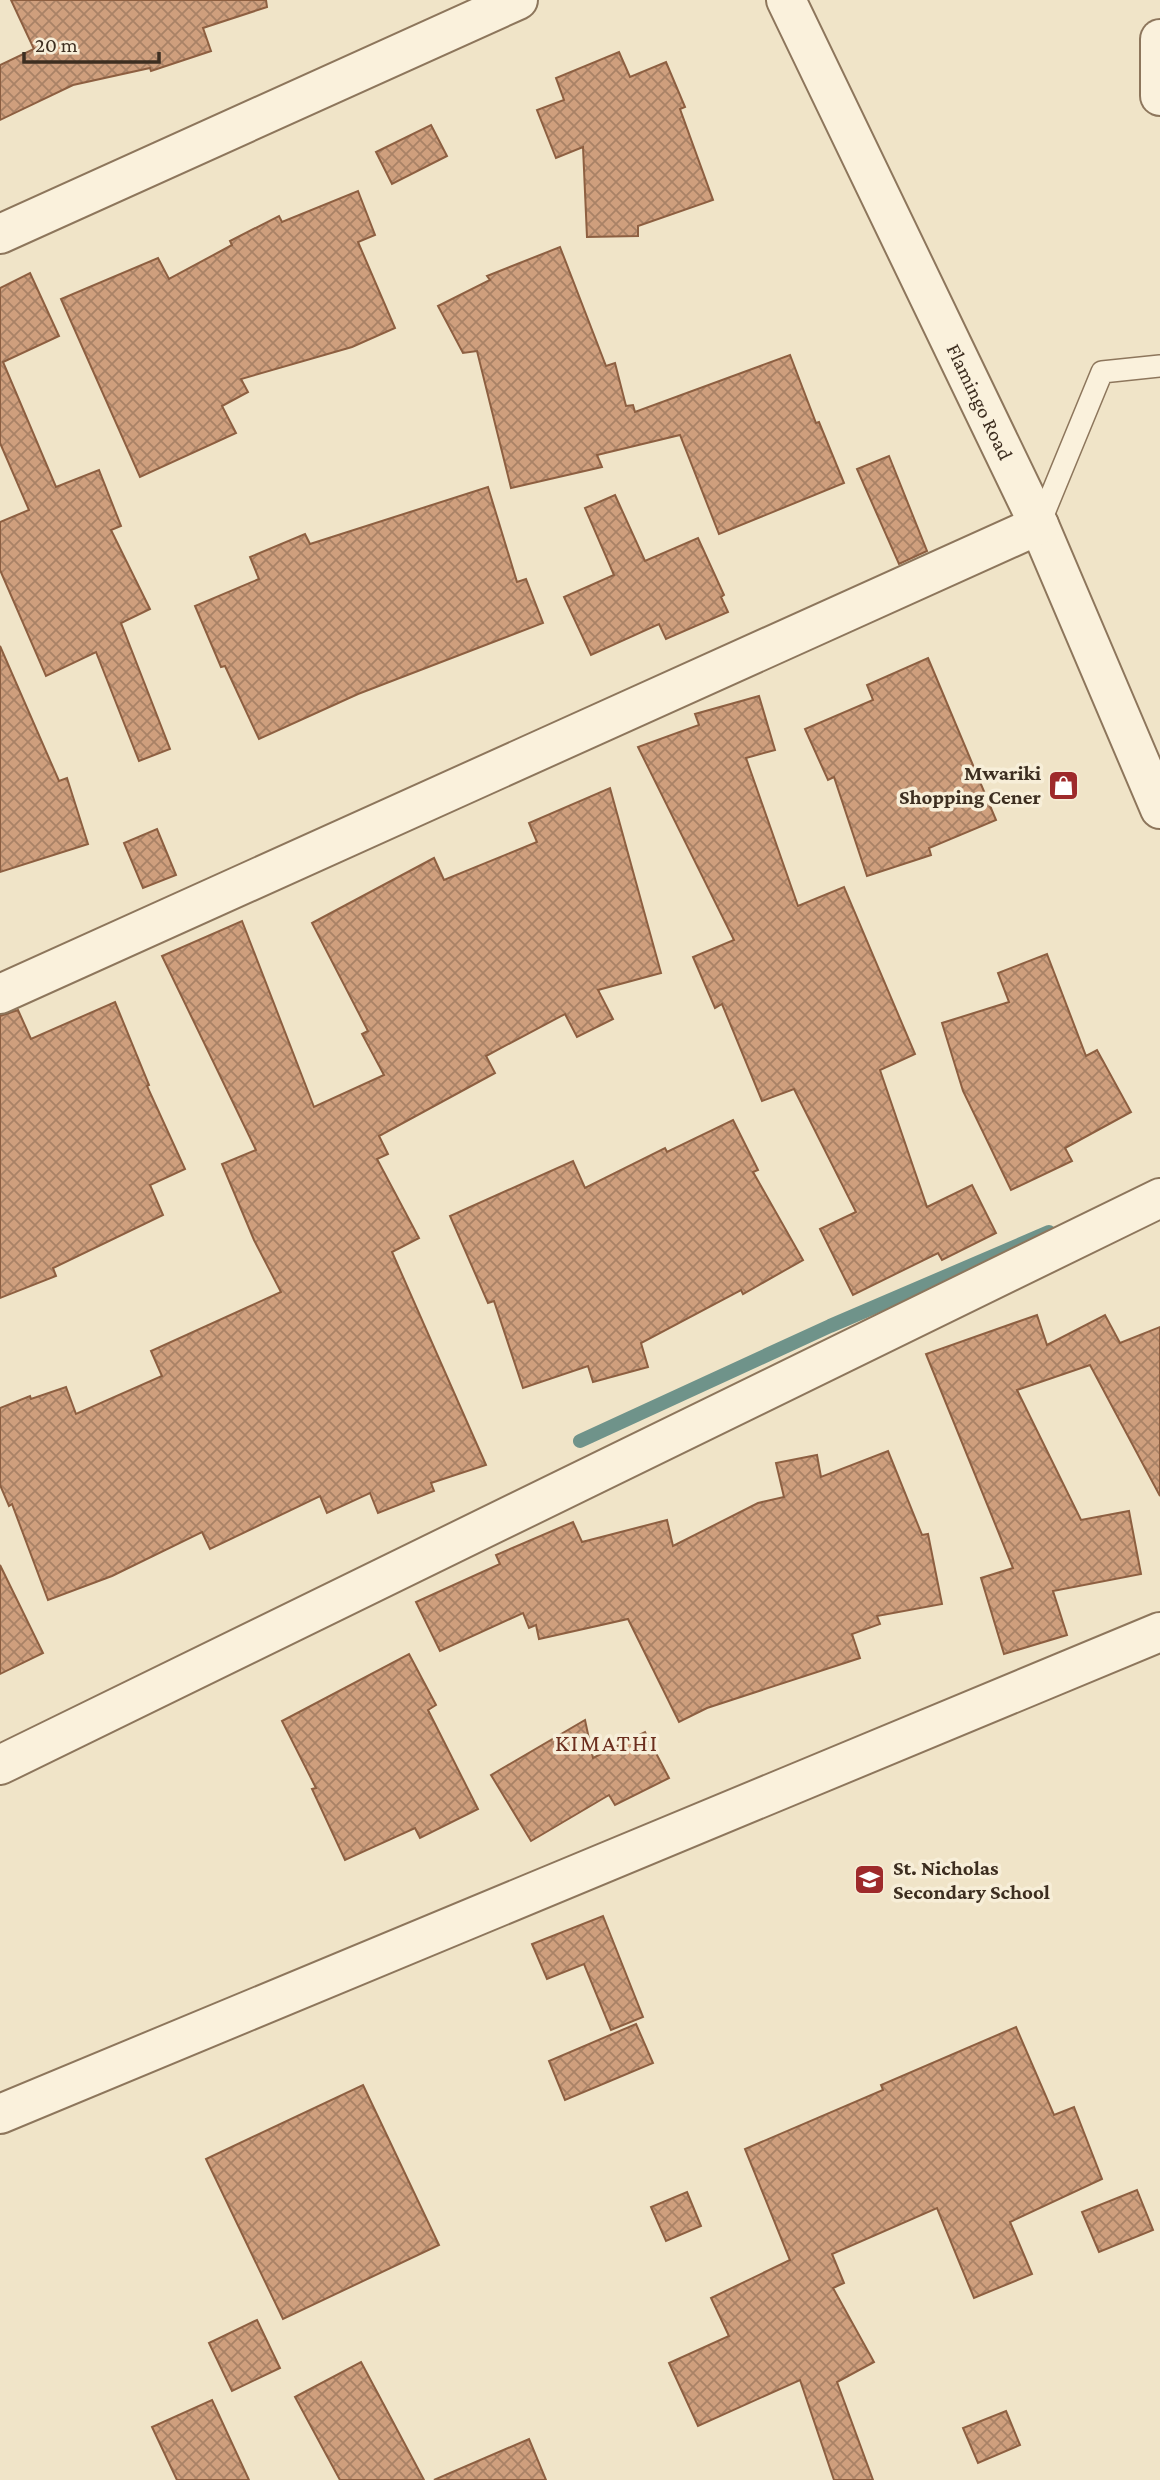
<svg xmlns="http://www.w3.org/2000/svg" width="1160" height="2480" viewBox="0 0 1160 2480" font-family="'Crimson Pro',serif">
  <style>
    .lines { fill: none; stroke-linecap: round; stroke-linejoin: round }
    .stream { stroke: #6f938a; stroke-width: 14 }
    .building { fill: url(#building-cross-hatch); stroke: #8d5f41; stroke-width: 2 }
    .service-casing { stroke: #8d765c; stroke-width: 24 }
    .minor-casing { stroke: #8d765c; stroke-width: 42 }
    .service { stroke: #faf1dc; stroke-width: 21 }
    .minor { stroke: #faf1dc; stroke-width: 38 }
    .labels { text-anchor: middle; stroke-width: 7; stroke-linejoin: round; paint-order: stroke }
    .street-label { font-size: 21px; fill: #3d2e20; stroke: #f7eed8 }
    .poi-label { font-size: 21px; font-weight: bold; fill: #3d2e20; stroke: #f7eed8; text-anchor: end }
    .quarter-label { font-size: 24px; letter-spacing: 2px; fill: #6b2e1e; stroke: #f7eed8 }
  </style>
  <defs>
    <pattern id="building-cross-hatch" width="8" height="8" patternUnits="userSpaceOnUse" patternTransform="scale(1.75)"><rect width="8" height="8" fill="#cf9f7d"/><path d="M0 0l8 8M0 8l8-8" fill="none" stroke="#a98266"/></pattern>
  </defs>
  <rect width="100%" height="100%" fill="#f0e4c8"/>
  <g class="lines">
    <!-- stream -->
    <path class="stream" d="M580 1441 830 1326 1049 1232"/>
  </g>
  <!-- building -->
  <g class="building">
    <path d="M11 0H266L267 7 203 28 211 51 151 71 150 68 73 85 0 120V65L34 49Z"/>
    <path d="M619 52 630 77 666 62 685 107 680 109 713 200 638 226V236L587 237 583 147 556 158 537 110 564 100 556 78Z"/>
    <path d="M431 125 447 156 392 184 376 152Z"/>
    <path d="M358 191 375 235 358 242 395 328 352 347 241 379 248 392 222 406 236 433 140 477 61 299 158 258 169 279 232 245 230 241 279 216 282 222Z"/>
    <path d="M560 247 606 366 615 363 626 406 633 405 635 412 790 355 816 423 819 422 844 483 719 534 680 435 597 455 602 467 511 488 477 351 463 353 438 306 490 280 487 276Z"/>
    <path d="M30 273 59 336 3 362 56 487 99 470 121 526 111 530 150 609 121 623 170 749 139 761 96 652 46 676 0 570V522L29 510 0 443V288Z"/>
    <path d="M889 456 927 551 899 564 857 469Z"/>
    <path d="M488 487 517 582 526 579 543 623 358 694 259 739 225 666 221 667 195 606 259 579 250 557 305 534 310 544Z"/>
    <path d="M615 495 645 561 698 538 724 595 721 597 728 612 666 639 659 624 591 655 564 597 614 575 585 508Z"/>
    <path d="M0 646 59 781 67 778 88 844 0 872Z"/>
    <path d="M928 658 996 820 929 848 931 855 867 876 834 777 828 780 805 729 873 700 867 685Z"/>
    <path d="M759 696 775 750 746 758 798 906 844 887 915 1054 880 1070 927 1207 972 1185 996 1233 942 1260 938 1253 853 1295 820 1229 856 1212 794 1089 762 1101 722 1004 715 1008 693 957 734 940 638 747 699 725 695 714Z"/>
    <path d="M610 788 661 973 598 990 613 1019 577 1037 565 1014 486 1056 495 1073 379 1136 388 1154 377 1159 419 1238 392 1252 486 1465 431 1483 434 1491 378 1513 370 1493 327 1513 320 1496 210 1549 202 1532 112 1576 48 1600 12 1504 9 1506 0 1485V1408L30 1396 31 1399 66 1387 76 1414 162 1376 151 1351 281 1292 254 1240 222 1164 256 1150 162 956 242 921 314 1107 384 1075 362 1034 368 1031 312 923 434 858 444 880 537 842 529 823Z"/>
    <path d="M157 829 176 875 143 888 124 843Z"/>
    <path d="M1047 954 1086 1056 1097 1050 1131 1112 1065 1148 1072 1161 1011 1190 963 1091 942 1023 1009 1002 998 973Z"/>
    <path d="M115 1002 149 1085 147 1086 185 1169 150 1185 163 1215 53 1268 56 1276 0 1298V1016L18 1010 31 1039Z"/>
    <path d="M733 1120 758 1170 753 1172 803 1260 743 1294 741 1290 641 1343 648 1367 593 1382 588 1366 523 1388 494 1301 488 1303 450 1216 573 1161 585 1188 665 1148 667 1152Z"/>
    <path d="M1037 1315 1047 1345 1105 1315 1120 1343 1160 1327V1496L1090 1365 1017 1390 1081 1520 1129 1511 1141 1574 1053 1591 1067 1635 1004 1654 981 1578 1013 1568 926 1354Z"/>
    <path d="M888 1451 922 1535 928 1534 942 1604 877 1616 880 1624 852 1634 860 1658 707 1708 679 1722 628 1619 539 1639 536 1625 529 1628 523 1613 440 1651 416 1602 500 1564 496 1555 573 1522 582 1542 667 1520 673 1546 758 1503 784 1497 776 1463 817 1455 821 1477Z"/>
    <path d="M0 1565 43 1653 0 1674Z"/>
    <path d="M409 1654 436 1705 428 1710 478 1809 420 1838 415 1828 345 1860 312 1789 316 1788 282 1721Z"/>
    <path d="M585 1720 593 1758 645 1732 669 1778 615 1805 609 1795 531 1841 491 1775Z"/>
    <path d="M603 1916 643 2017 611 2030 584 1964 547 1979 532 1944Z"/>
    <path d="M636 2024 653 2063 565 2100 549 2061Z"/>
    <path d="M1016 2027 1054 2115 1074 2107 1102 2179 1010 2222 1032 2274 974 2298 937 2208 832 2254 844 2283 833 2288 874 2362 837 2382 873 2480H834L800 2380 698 2426 669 2363 729 2336 711 2298 790 2260 745 2149 883 2090 881 2085Z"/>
    <path d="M363 2085 439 2245 283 2319 206 2159Z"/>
    <path d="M1137 2190 1153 2230 1099 2252 1082 2212Z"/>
    <path d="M687 2192 701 2226 666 2241 651 2207Z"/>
    <path d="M257 2320 280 2368 232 2391 209 2343Z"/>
    <path d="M361 2362 424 2480H340L295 2397Z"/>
    <path d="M212 2400 249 2480H177L152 2427Z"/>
    <path d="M1006 2411 1020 2445 978 2463 963 2428Z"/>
    <path d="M529 2439 546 2480H434Z"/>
  </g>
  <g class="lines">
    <defs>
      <path id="service" d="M1039 525 1102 372 1160 366"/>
      <g id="minor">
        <path id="s1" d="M786 0 1039 525 1160 809"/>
        <path d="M1160 39V96"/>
        <path d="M0 234 518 0"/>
        <path d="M0 994 1039 525"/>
        <path d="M0 1765 1160 1198"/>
        <path d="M0 2114 1160 1632"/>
      </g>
    </defs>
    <!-- service casing -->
    <use href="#service" class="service-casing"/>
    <!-- minor casing -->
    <use href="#minor" class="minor-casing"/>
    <!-- service -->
    <use href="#service" class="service"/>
    <!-- minor -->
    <use href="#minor" class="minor"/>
  </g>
  <!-- icons -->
  <defs>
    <symbol id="shop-square" viewBox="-11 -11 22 22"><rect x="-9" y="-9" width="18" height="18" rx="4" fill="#9e2a2b" stroke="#f7eed8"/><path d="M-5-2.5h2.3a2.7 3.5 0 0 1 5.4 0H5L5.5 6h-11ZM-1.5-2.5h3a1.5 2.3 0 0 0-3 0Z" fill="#fff"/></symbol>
    <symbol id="school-square" viewBox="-11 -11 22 22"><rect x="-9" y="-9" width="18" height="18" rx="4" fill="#9e2a2b" stroke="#f7eed8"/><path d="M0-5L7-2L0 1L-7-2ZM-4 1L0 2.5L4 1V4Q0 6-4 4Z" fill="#fff"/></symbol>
  </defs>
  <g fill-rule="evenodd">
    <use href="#shop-square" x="1046" y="768" width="35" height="35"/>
    <use href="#school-square" x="852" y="1862" width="35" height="35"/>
  </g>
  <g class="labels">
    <!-- street labels -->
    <g class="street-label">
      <text dy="7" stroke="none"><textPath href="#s1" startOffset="446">Flamingo Road</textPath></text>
    </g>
    <!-- poi labels -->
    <g class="poi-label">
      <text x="1041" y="780">Mwariki<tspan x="1041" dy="24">Shopping Cener</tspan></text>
      <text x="893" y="1875" text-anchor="start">St. Nicholas<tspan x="893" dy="24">Secondary School</tspan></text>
    </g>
    <!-- quarter labels -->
    <g class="quarter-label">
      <text x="607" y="1751">KIMATHI</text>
    </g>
  </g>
  <!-- scale -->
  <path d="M24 52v10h135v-10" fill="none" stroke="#3d2e20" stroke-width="3.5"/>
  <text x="35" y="52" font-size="21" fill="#3d2e20" stroke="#f7eed8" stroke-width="5" paint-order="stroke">20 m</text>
</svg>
